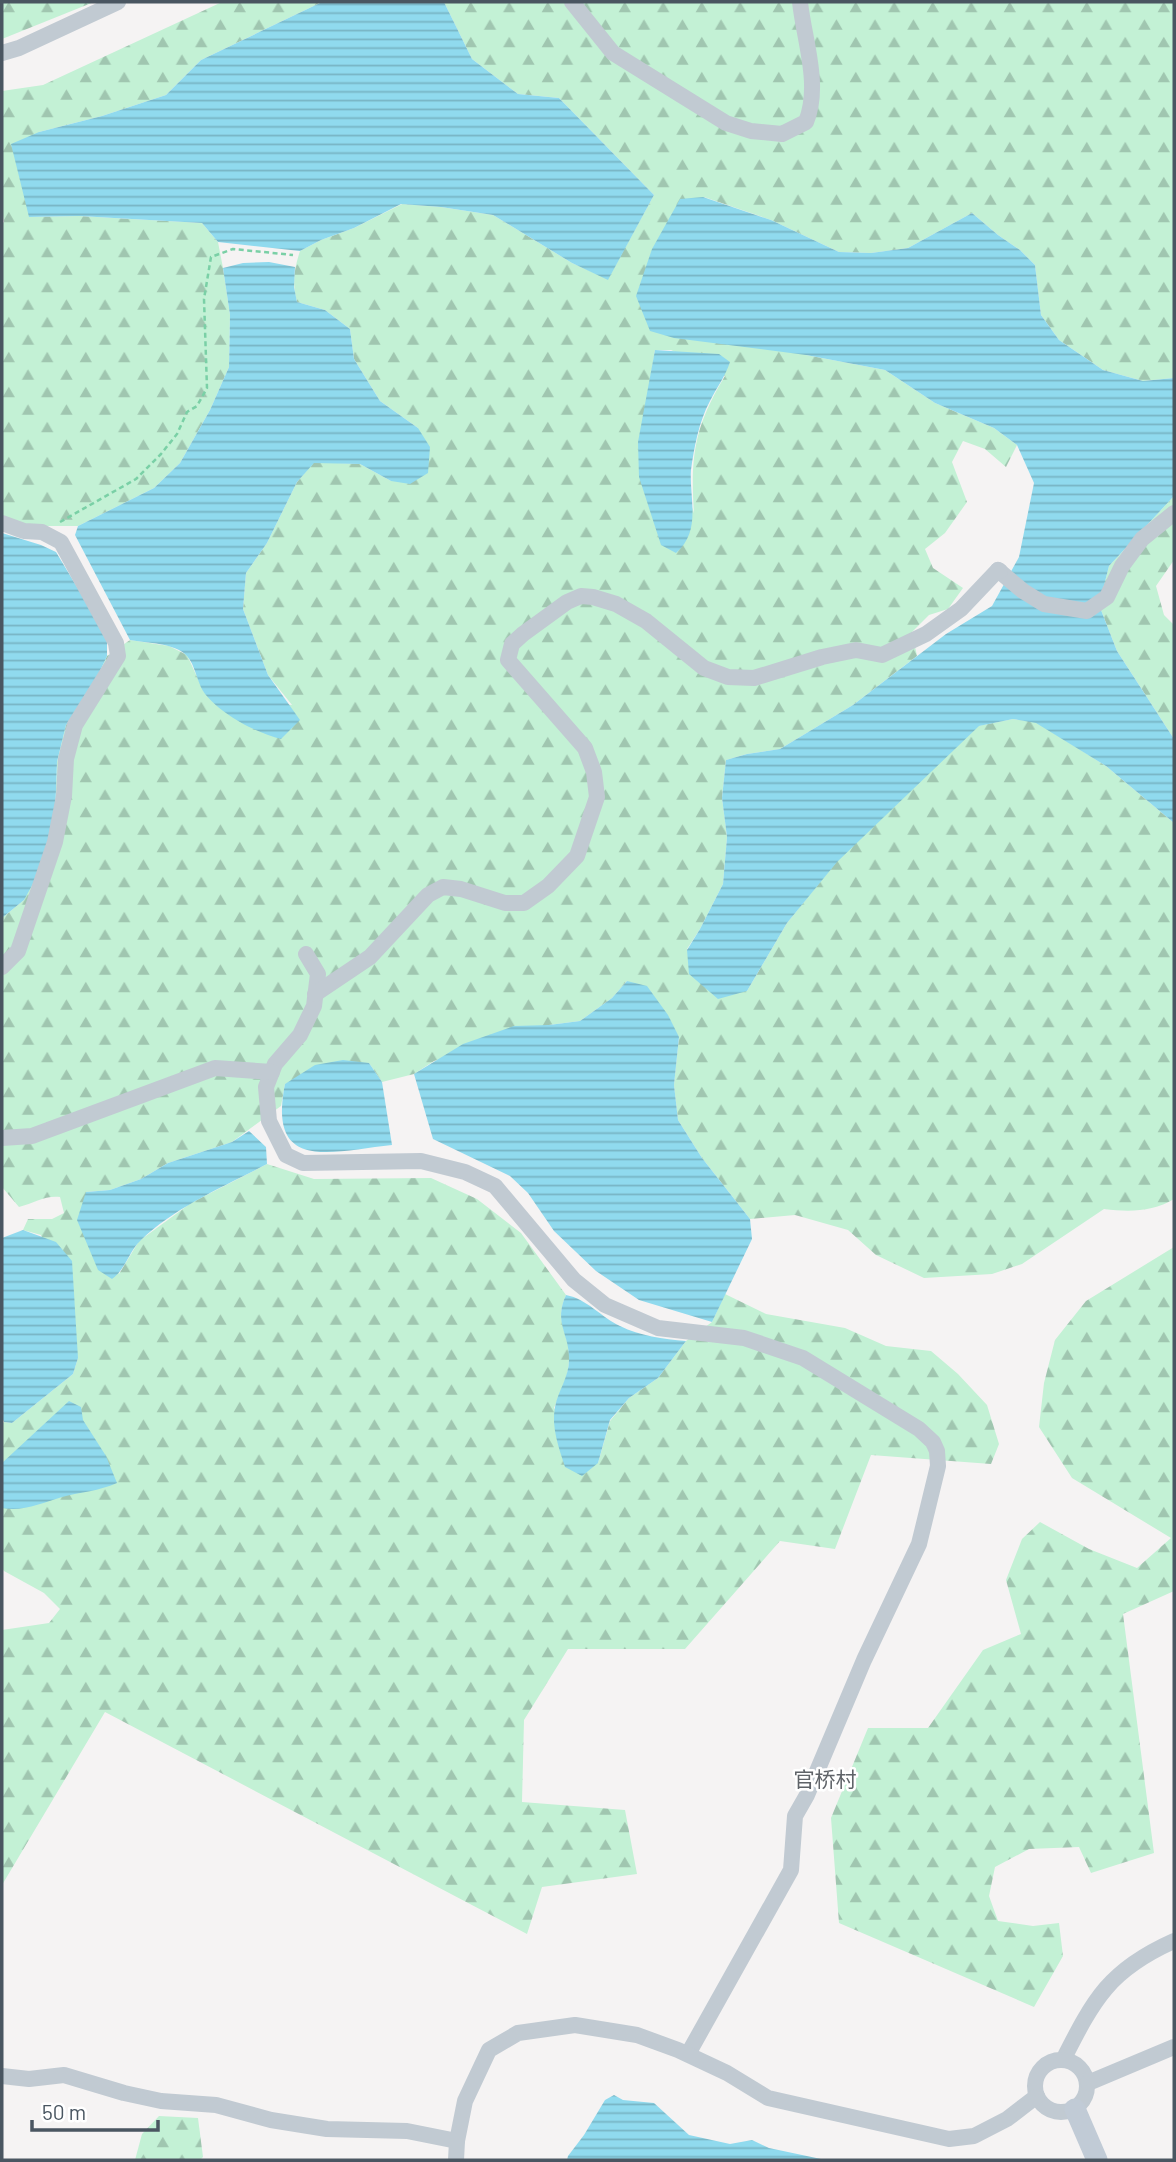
<svg xmlns="http://www.w3.org/2000/svg" width="1176" height="2162" viewBox="0 0 1176 2162" font-family="Barlow,'Noto Sans SC',sans-serif">
  <style>
    .forest { fill: url(#forest-firs); fill-rule: evenodd }
    .water { fill: url(#water-rules) }
    .lines { fill: none; stroke-linecap: round; stroke-linejoin: round }
    .path { stroke: #7ad0a6; stroke-width: 2.5; stroke-dasharray: 5 3.5; stroke-linecap: butt }
    .street { stroke: #c1cad2; stroke-width: 16 }
    .secondary { stroke: #c1cbd6; stroke-width: 21 }
    .labels { text-anchor: middle; stroke-width: 5; stroke-linejoin: round; paint-order: stroke }
    .quarter-label { font-size: 21px; fill: #5f6368; stroke: #fff }
  </style>
  <defs>
    <pattern id="forest-firs" width="22" height="20" patternUnits="userSpaceOnUse" patternTransform="scale(1.75)"><rect width="22" height="20" fill="#c3f1d5"/><path d="M5 1l3.5 6h-7zM16 11l3.5 6h-7z" fill="#a0c6b0"/></pattern>
    <pattern id="water-rules" width="6" height="5" patternUnits="userSpaceOnUse" patternTransform="scale(1.75)"><rect width="6" height="5" fill="#90daee"/><path d="M0 2.5h6" fill="none" stroke="#78b4c4"/></pattern>
  </defs>
  <rect width="100%" height="100%" fill="#f5f3f3"/>
  <!-- forest -->
  <g class="forest">
    <path d="M2 2H94L2 39Z"/>
    <path d="M222 2H322L201 60 166 95 102 116 39 132 29 217 79 216 202 223 218 242 223 268 230 315 229 367 210 410 180 463 154 488 78 526H27L2 518V224L4 222 2 209V91L43 85Z"/>
    <path d="M444 2H1174V378L1143 381 1103 370 1059 340 1041 315 1035 265 1020 250 998 235 972 213 908 248 871 253 839 252 771 220 704 197 806 355 885 370 935 403 994 428 1017 445 1006 467 985 449 963 441 952 462 967 502 945 533 925 549 933 568 963 588 948 609 929 615 912 632 917 656 853 705 780 749 747 754 726 760 722 798 727 837 723 884 700 929 687 949 747 991 787 923 837 861 978 726 1013 719 1036 722 1106 766 1174 823V1199C1153 1212 1129 1212 1104 1209L1022 1264 992 1274 924 1278 876 1255 848 1230 795 1215 750 1219 702 1158 678 1120 674 1085 679 1037 627 981 612 998 580 1021 549 1025 434 1061 414 1074 382 1082 369 1063 285 1084 281 1106 232 1142 168 1163 141 1179 110 1190 86 1192 119 1274 139 1241 191 1203 267 1164 314 1179 431 1178 477 1199 521 1233 566 1295C553 1323 571 1334 569 1360 569 1376 560 1393 554 1408L598 1463 610 1421 629 1398 658 1378 686 1341 712 1322 725 1294 766 1314 845 1328 886 1346 931 1351 958 1374 987 1405 999 1444 991 1464 871 1455 835 1549 780 1541 685 1649H568L524 1720 522 1802 625 1810 637 1874 542 1887 527 1934 105 1712 2 1885V1630L49 1623 60 1609 44 1593 4 1571 2 1568V1424L4 1422 12 1423 73 1374 78 1358 41 1235 23 1230 28 1219H52L64 1213 60 1197C46 1195 34 1203 19 1207L2 1187V918L24 900 55 816 57 762 66 725 94 684 107 656 130 640 169 646 187 655 204 692 292 705 268 675 243 609 246 573 267 543 297 482 314 462 360 464 391 481 418 428 380 401 354 359 350 329 325 310 297 302C292 283 294 269 300 251L321 240 354 228 402 204 441 207 493 215 572 263 608 279 654 195 559 98 518 94 472 59ZM655 350H671L725 376C695 425 690 456 694 513L650 381Z"/>
    <path d="M1174 496V560L1156 586 1164 615 1174 625V739L1117 651 1099 605 1109 566Z"/>
    <path d="M1174 1247V1591L1123 1614 1154 1853 1091 1873 1079 1847 1029 1849 995 1867 989 1896 998 1921 1033 1926 1059 1923 1063 1956 1034 2007 839 1923 831 1818 868 1728H928L983 1650 1021 1634 1006 1580 1022 1539 1040 1522 1089 1549 1137 1568 1171 1538 1072 1478 1039 1427 1044 1383 1055 1340 1086 1301Z"/>
    <path d="M159 2116 198 2118 203 2157 200 2160H135L142 2134Z"/>
  </g>
  <!-- water -->
  <g class="water">
    <path d="M322 2H444L472 59 518 94 559 98 654 195 608 280 572 263 493 215 441 207 401 204 354 228 321 240 300 251 218 242 202 223 79 216 29 217 11 144 39 132 102 116 166 95 201 60Z"/>
    <path d="M703 197 771 220 839 252 871 253 908 248 972 213 998 235 1020 250 1035 265 1041 315 1059 340 1103 370 1143 381 1174 378V496L1109 566 1099 605 1117 651 1174 739V823L1106 766 1036 723 1013 719 979 726 837 862 787 923 747 991 718 999 689 974 687 950 700 929 723 884 727 837 722 798 726 760 747 754 780 749 853 705 946 634 992 606 1019 557 1034 483 1017 445 994 428 935 403 885 370 806 355 674 338 650 331 636 296 652 249 680 199Z"/>
    <path d="M269 262 295 267 294 287 297 302 325 310 350 329 354 359 380 401 418 428 430 447 428 473 410 484 391 481 360 464 314 463 297 482 267 543 246 573 243 609 268 675 300 720 281 739C256 733 218 713 203 691 197 681 195 665 187 656 176 643 146 643 130 640L75 535 78 526 154 488 180 463 210 410 229 367 230 315 223 268 243 263Z"/>
    <path d="M655 350 719 354 730 362C725 377 717 387 710 401 699 421 694 448 691 470 689 498 702 531 676 553L661 545 639 477 638 442Z"/>
    <path d="M2 533 41 545 56 552 107 637V656L94 684 66 725 57 762 55 816 46 860 24 900 2 918Z"/>
    <path d="M627 981 647 986 668 1015 679 1037 674 1085 678 1120 702 1158 750 1219 752 1239 712 1322 639 1300 596 1271 554 1231 528 1193 510 1176 433 1139 414 1074 463 1044 514 1026 549 1025 580 1021 612 998Z"/>
    <path d="M343 1060 369 1063 382 1082 392 1145C333 1151 267 1174 285 1084L315 1065Z"/>
    <path d="M249 1131 266 1147 267 1164C225 1186 175 1207 141 1240 129 1251 126 1269 112 1279L98 1270 77 1220 86 1192 110 1190 141 1179 168 1163 232 1142Z"/>
    <path d="M23 1230 56 1242 72 1261 78 1358 73 1374 12 1423 4 1422 2 1418V1238Z"/>
    <path d="M566 1295C587 1299 601 1317 620 1326 640 1336 663 1339 686 1341L658 1378 629 1398 610 1420 598 1463 582 1476 565 1467C559 1448 551 1427 555 1407 558 1391 569 1377 569 1360 570 1334 553 1323 566 1295Z"/>
    <path d="M69 1401 81 1407 83 1420 106 1456 117 1483C99 1491 81 1492 62 1497 42 1503 23 1512 2 1508V1463Z"/>
    <path d="M614 2095 623 2100 654 2103 689 2135 730 2144 752 2140 769 2148 821 2159 839 2160H567L568 2156 584 2135 605 2100Z"/>
  </g>
  <g class="lines">
    <!-- path -->
    <path class="path" d="M60 522 136 479 161 454 177 434 187 412 197 406 207 388 204 299 211 257 233 249 293 255"/>
    <!-- street -->
    <g class="street">
      <path d="M572 2 613 53 726 123 751 131 782 134 806 122C821 85 804 40 800 2"/>
      <path d="M2 53 19 48 118 2"/>
      <path d="M2 523 24 531 42 532 61 542 116 643 118 656 75 725 66 759 64 796 55 842 18 951 2 967"/>
      <path d="M998 570 1023 591 1044 604 1087 611 1107 597 1122 566 1142 539 1174 513"/>
      <path d="M306 954 318 974 314 1006 300 1035 275 1064 266 1087 269 1121 286 1155 303 1163 421 1161 465 1172 495 1186 574 1280 605 1305 658 1328 744 1338 803 1358 919 1429 933 1442 937 1451 938 1466 919 1544 864 1660 807 1795 795 1816 791 1870 688 2054"/>
      <path d="M315 994 370 957 428 895 443 887 461 889 505 903H524L548 886 577 856 597 797 594 772 585 748 508 660 512 644 523 634 567 602 581 596 593 597 616 604 646 621 704 668 728 677 754 678 822 657 856 650 882 655 926 634 961 609 998 570 1000 571"/>
      <path d="M2 1138 32 1136 215 1068 272 1072"/>
      <path d="M1063 2060C1094 1999 1109 1970 1174 1941"/>
      <circle cx="1061" cy="2086" r="26"/>
      <path d="M2 2076 29 2079 64 2075 124 2093 161 2101 216 2105 271 2120 327 2129 407 2131 457 2141"/>
      <path d="M1088 2083 1174 2047"/>
      <path d="M456 2160 457 2141 465 2101 489 2050 518 2033 575 2025 637 2035 678 2050 727 2073 768 2098 949 2139 974 2136 1007 2119 1037 2096"/>
    </g>
    <!-- secondary -->
    <path class="secondary" d="M1075 2109 1097 2160"/>
  </g>
  <g class="labels">
    <!-- quarter labels -->
    <g class="quarter-label">
      <text x="825" y="1787">官桥村</text>
    </g>
  </g>
  <!-- border -->
  <rect width="1176" height="2162" fill="none" stroke="#4a5661" stroke-width="7"/>
  <!-- scale -->
  <path d="M32 2120v10h126v-10" fill="none" stroke="#4a5661" stroke-width="3.5"/>
  <text x="42" y="2120" font-size="21" fill="#4a5661" stroke="#ffffff" stroke-width="5" paint-order="stroke">50 m</text>
</svg>
